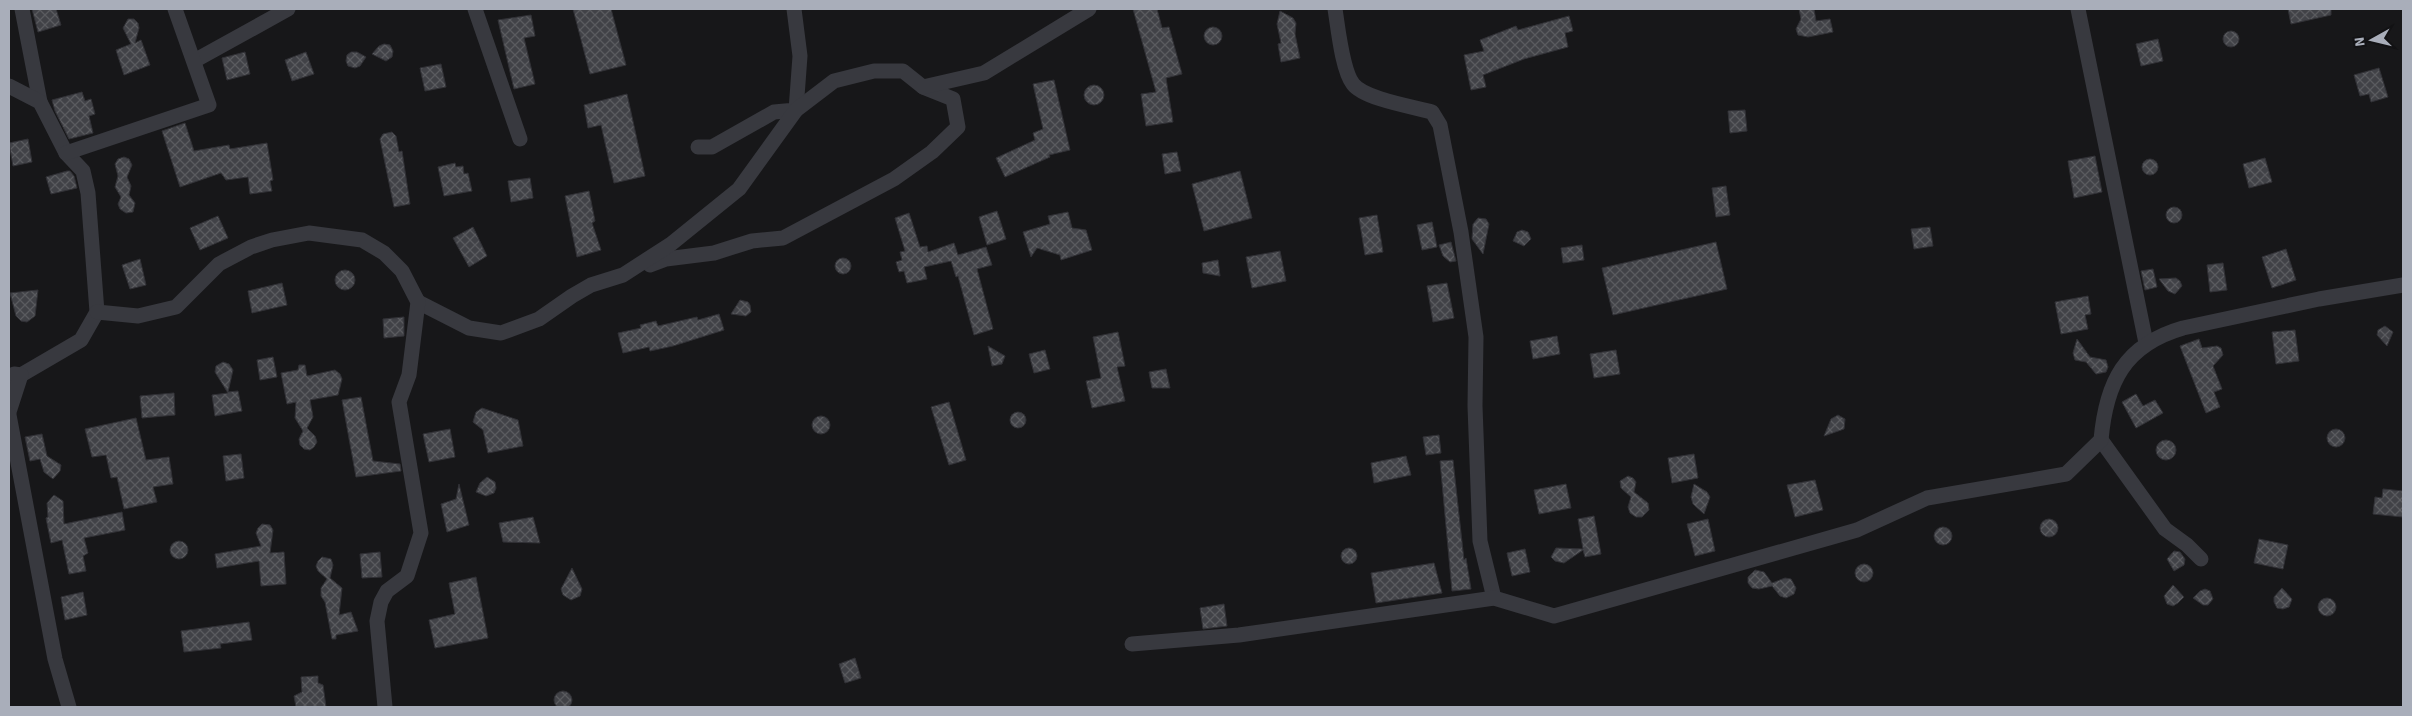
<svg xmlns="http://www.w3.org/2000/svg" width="2412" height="716" viewBox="0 0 2412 716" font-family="'Source Sans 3',sans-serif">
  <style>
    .building { fill: url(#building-cross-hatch); stroke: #313136 }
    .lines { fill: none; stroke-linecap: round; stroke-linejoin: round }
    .minor { stroke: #38393f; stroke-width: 15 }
  </style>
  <defs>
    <pattern id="building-cross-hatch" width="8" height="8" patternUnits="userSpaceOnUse" patternTransform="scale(1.25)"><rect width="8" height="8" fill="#414247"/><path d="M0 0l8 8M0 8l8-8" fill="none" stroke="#5a5b5f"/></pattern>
  </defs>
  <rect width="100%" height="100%" fill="#171719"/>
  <!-- building -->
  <g class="building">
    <path d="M32 9H56L61 25 38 32Z"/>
    <path d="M573 9H611L626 65 590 74Z"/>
    <path d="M1133 9H1157L1162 28 1169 27 1182 74 1166 78 1173 122 1146 126 1141 94 1156 92Z"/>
    <path d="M1799 9H1814L1816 21 1830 19 1833 32 1808 37 1798 35 1796 29 1801 19Z"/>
    <path d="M2288 9H2331V15L2291 24Z"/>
    <path d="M1280 11 1293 18 1296 23 1295 34 1300 58 1281 62 1278 44 1281 43 1277 24Z"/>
    <path d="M531 15 535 36 524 38 535 84 514 89 498 20Z"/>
    <path d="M1569 16 1573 31 1565 33 1568 47 1524 59 1483 75 1486 87 1471 90 1464 55 1484 51 1480 40 1516 26 1518 30Z"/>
    <path d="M128 19H134L138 23 139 28 135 43 141 40 150 65 124 75 116 50 131 44 123 28Z"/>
    <circle cx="1213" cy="36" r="9"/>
    <circle cx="2231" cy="39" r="8"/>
    <path d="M2158 39 2163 61 2141 66 2136 44Z"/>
    <path d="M384 44 390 45 393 51 392 57 386 61 372 54 379 46Z"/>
    <path d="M245 52 250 74 227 80 222 58Z"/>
    <path d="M306 52 314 74 292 81 285 60Z"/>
    <path d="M351 52H357L366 57 360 66 355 68 348 66 346 61 347 55Z"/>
    <path d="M441 64 446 87 425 91 420 68Z"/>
    <path d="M2379 68 2388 97 2371 102 2369 94 2360 96 2354 75Z"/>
    <path d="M1054 80 1070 150 1049 155 1050 157 1005 177 996 158 1035 140 1033 133 1043 129 1033 84Z"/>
    <circle cx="1094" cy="95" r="10"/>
    <path d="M82 92 85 101 91 99 95 114 89 116 93 133 69 139 55 111 52 100Z"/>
    <path d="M627 94 645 176 614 183 601 125 588 128 584 105Z"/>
    <path d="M1745 110 1747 131 1730 133 1728 111Z"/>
    <path d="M185 123 194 151 229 145 230 149 267 143 273 180 270 181 272 191 250 194 248 177 226 180 221 173 180 187 162 131Z"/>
    <path d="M392 132 396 136 399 152 402 151 410 204 394 207 380 139 383 134Z"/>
    <path d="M28 139 32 162 13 166 9 143Z"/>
    <path d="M1177 152 1181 171 1165 174 1162 154Z"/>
    <path d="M2095 156 2102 192 2074 198 2068 161Z"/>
    <path d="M124 157 129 159 132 165 127 177 131 186 129 195 135 203 133 212 126 213 120 209 118 204 121 197 115 187 118 176 115 164 118 159Z"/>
    <path d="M2265 158 2272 182 2249 188 2243 164Z"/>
    <circle cx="2150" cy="167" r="8"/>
    <path d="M455 163 456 167 463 166 464 174 468 173 472 191 444 196 438 167Z"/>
    <path d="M67 171H70L74 176 77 188 51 194 46 177Z"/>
    <path d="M1240 171 1252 218 1204 231 1192 184Z"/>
    <path d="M530 178 533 198 511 202 508 181Z"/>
    <path d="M1726 186 1730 215 1716 217 1712 188Z"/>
    <path d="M589 191 595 221 592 223 601 250 577 257 565 196Z"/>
    <circle cx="2174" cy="215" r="8"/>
    <path d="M997 211 1006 239 987 245 979 217Z"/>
    <path d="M1068 212 1072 228 1086 230 1092 250 1061 260 1060 255 1037 248 1031 257 1023 232 1050 224 1048 216Z"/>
    <path d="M909 213 920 247 927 246 928 252 954 243 958 255 986 247 992 265 977 269 993 329 974 335 958 276 956 277 951 261 924 267 927 279 907 283 904 271 899 272 896 262 902 260 900 252 905 251 895 218Z"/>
    <path d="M1377 215 1383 252 1365 255 1359 218Z"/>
    <path d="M218 216 228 238 200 250 190 228Z"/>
    <path d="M1478 218 1486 219 1489 224 1483 254 1472 239 1473 224Z"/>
    <path d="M1432 222 1437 247 1422 250 1417 225Z"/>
    <path d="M473 227 487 256 469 267 453 238Z"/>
    <path d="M1930 227 1933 246 1914 249 1911 229Z"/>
    <path d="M1522 230 1528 232 1531 239 1524 246 1513 241 1517 232Z"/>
    <path d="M1451 242 1456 261 1450 262 1443 256 1439 245Z"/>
    <path d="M1716 242 1727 289 1613 315 1602 268Z"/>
    <path d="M1582 245 1584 260 1563 263 1561 248Z"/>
    <path d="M2286 249 2296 280 2272 288 2262 257Z"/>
    <path d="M1280 251 1286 281 1252 288 1246 257Z"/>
    <circle cx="843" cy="266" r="8"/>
    <path d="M140 259 146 285 130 289 122 265Z"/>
    <path d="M1218 260 1220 276 1203 273 1202 263Z"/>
    <path d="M2223 263 2227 290 2210 292 2207 265Z"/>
    <path d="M2153 269 2157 287 2145 290 2141 271Z"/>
    <circle cx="345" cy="280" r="10"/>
    <path d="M2176 278 2180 281 2182 286 2175 294 2168 291 2159 279Z"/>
    <path d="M282 283 287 305 252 313 248 291Z"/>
    <path d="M1447 283 1454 318 1433 322 1427 286Z"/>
    <path d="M38 290 35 316 27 322 21 321 16 316 10 293Z"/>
    <path d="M2088 296 2091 314 2085 315 2088 329 2061 334 2055 302Z"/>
    <path d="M740 300 748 302 750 305 751 312 746 316 731 314Z"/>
    <path d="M719 314 724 330 673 346 650 351 649 347 623 353 618 333 641 328 640 325 656 321 658 326 697 317 698 320Z"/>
    <path d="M404 317V336L384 338 383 319Z"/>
    <path d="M2385 326 2393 332 2387 346 2377 335 2378 330Z"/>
    <path d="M2295 330 2299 361 2276 364 2272 332Z"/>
    <path d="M1118 332 1125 366 1117 367 1125 401 1092 408 1086 381 1101 378 1093 337Z"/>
    <path d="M1557 336 1560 354 1533 359 1530 341Z"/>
    <path d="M2077 339 2090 357 2106 360 2108 367 2106 372 2096 374 2086 362 2075 360 2073 353Z"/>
    <path d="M2199 339 2202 348 2217 346 2221 348 2223 355 2213 366 2222 389 2214 392 2220 407 2206 413 2180 346Z"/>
    <path d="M988 346 1005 356 1002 364 992 366Z"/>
    <path d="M1045 350 1050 369 1034 373 1029 354Z"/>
    <path d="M1616 350 1620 374 1594 378 1590 354Z"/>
    <path d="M273 357 277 377 260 380 257 360Z"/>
    <path d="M223 362 229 364 233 370 228 392 238 391 242 411 215 416 212 395 228 393 215 372 216 366Z"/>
    <path d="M299 365H305L307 376 335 370 340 374 342 379 338 395 310 400 313 417 307 428 315 436 317 442 314 447 310 450 304 449 300 445 299 439 303 431 295 418 296 402 287 404 281 373 298 370Z"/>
    <path d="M1166 369 1170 388H1152L1149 372Z"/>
    <path d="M174 393 175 415 142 418 140 396Z"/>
    <path d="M2136 394 2143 406 2155 400 2163 413 2136 428 2122 402Z"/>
    <path d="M361 397 373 461 400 464 401 471 356 477 342 400Z"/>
    <path d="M949 402 966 460 949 465 931 407Z"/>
    <path d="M482 408 518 420 523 446 488 453 483 430 473 422 476 412Z"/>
    <circle cx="1018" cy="420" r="8"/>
    <path d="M1838 415 1845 419 1844 429 1824 436 1831 419Z"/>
    <circle cx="821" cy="425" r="9"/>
    <path d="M136 418 146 460 169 457 173 484 153 487 157 502 124 509 117 477 111 478 106 455 92 457 85 429Z"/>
    <circle cx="2336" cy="438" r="9"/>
    <path d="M450 429 455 457 429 462 423 434Z"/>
    <path d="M42 434 47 456 61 465 60 471 53 479 44 472 40 459 30 461 25 437Z"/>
    <path d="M1439 435 1441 453 1426 455 1423 437Z"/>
    <circle cx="2166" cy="450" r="10"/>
    <path d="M241 454 244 478 226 481 223 456Z"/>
    <path d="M1694 454 1698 478 1672 483 1668 458Z"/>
    <path d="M1406 456 1411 475 1374 483 1371 463Z"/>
    <path d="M1453 460 1464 560 1466 558 1471 589 1452 591 1440 461Z"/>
    <path d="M1628 476 1633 478 1636 482 1634 492 1648 503 1649 510 1642 517H1636L1630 513 1628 507 1631 497 1621 488 1620 481Z"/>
    <path d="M487 477 495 482 496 488 494 493 486 496 476 492 480 483Z"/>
    <path d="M1815 480 1823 510 1795 517 1787 485Z"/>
    <path d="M459 484 469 525 447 532 441 504 456 499Z"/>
    <path d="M1566 484 1571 508 1539 514 1534 490Z"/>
    <path d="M1694 484 1707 492 1710 497 1704 514 1693 504 1691 497Z"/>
    <path d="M2383 489 2403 491V517L2373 514 2375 497 2382 498Z"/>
    <path d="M54 495 63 501 64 524 122 512 125 530 84 538 88 553 83 556 86 571 69 574 62 540 51 543 46 518 48 517 47 503Z"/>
    <path d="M1594 516 1601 554 1585 557 1583 550 1564 563 1555 561 1551 557 1556 548 1583 549 1578 519Z"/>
    <path d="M533 517 540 543 503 542 499 523Z"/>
    <path d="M1708 519 1715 551 1695 556 1687 524Z"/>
    <circle cx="2049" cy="528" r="9"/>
    <path d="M262 524 270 525 273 530 270 553 284 552 286 584 261 586 259 561 217 568 215 554 261 546 256 533 258 528Z"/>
    <circle cx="1943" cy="536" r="9"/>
    <path d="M2259 539 2288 545 2283 569 2254 563Z"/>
    <circle cx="179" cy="550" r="9"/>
    <circle cx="1349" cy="556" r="8"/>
    <path d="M1525 549 1530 572 1512 576 1507 553Z"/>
    <path d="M2174 551 2180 552 2185 559 2184 565 2174 571 2167 559Z"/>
    <path d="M380 552 382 577 362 578 360 554Z"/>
    <path d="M322 557 331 559 333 565 330 578 342 588 339 615 351 612 358 631 336 635V639H332L325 602 321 596V588L327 579 318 571 316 566 318 561Z"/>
    <path d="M1434 563 1442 593 1376 603 1371 573Z"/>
    <circle cx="1864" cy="573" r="9"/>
    <path d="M572 568 582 589 580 596 571 600 563 595 561 589Z"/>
    <path d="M1755 570 1764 572 1772 583 1785 578 1791 579 1796 588 1794 594 1786 598 1780 596 1772 586 1759 589 1752 588 1748 583V577Z"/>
    <path d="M476 577 488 638 435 648 429 620 455 614 449 583Z"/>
    <path d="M2173 585 2184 597 2178 603 2173 606 2167 604 2164 596Z"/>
    <path d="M2282 588 2292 599 2289 607 2283 609 2277 608 2274 602V597Z"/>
    <path d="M2205 589 2210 591 2213 599 2208 605H2203L2193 598 2200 591Z"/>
    <path d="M83 592 87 615 65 620 61 597Z"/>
    <circle cx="2327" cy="607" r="9"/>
    <path d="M1224 604 1227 626 1203 629 1200 608Z"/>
    <path d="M249 622 252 640 220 644 221 648 184 652 181 631Z"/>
    <path d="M855 658 861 678 845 683 839 664Z"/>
    <path d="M318 676V683L323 685 326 707H296L294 696 302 692 301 677Z"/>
    <circle cx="563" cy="700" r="9"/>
  </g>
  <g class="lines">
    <!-- minor -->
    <g class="minor">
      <path d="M22 9 40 102"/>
      <path d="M475 9 520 139"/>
      <path d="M1335 9C1338 27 1342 70 1353 84 1364 99 1414 107 1432 112L1440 125 1461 232 1476 337 1475 406 1480 541 1494 598"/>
      <path d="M2078 9 2146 343"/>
      <path d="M194 61 288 9"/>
      <path d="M9 86 40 102 66 153 83 171 88 193 97 312 81 340 21 375 9 378"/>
      <path d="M698 147H712L774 112 796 110 800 56 794 9"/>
      <path d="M66 153 209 105 175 9"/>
      <path d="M650 265 666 259 714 253 752 241 783 238 894 179 932 152 958 127 953 99 923 87"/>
      <path d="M418 302 469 328 501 333 539 319 572 296 591 285 623 275 671 244 739 189 796 110 834 81 874 71H903L923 87 984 73 1089 9"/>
      <path d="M97 312 138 316 176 307 219 264 251 247 272 240 309 233 362 240 384 253 402 271 418 302 409 375 399 402 421 533 407 576 387 591 381 602 377 621 385 707"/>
      <path d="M9 412 21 375 14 374"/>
      <path d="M9 415 55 659 69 707"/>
      <path d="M2101 440 2165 529 2187 545 2201 559"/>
      <path d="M1132 644 1239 635 1494 598 1554 616 1857 530 1927 498 2066 474 2101 440C2106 383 2124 345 2183 328L2319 299 2403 285"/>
    </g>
  </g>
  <!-- border -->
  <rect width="2412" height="716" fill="none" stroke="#a9aeba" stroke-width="20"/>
  <!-- north arrow -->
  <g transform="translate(2372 40) rotate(262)" stroke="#121214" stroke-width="4" paint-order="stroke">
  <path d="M0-4L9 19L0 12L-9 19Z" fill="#a9aeba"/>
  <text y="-8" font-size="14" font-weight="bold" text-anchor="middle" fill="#a9aeba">N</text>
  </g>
</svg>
